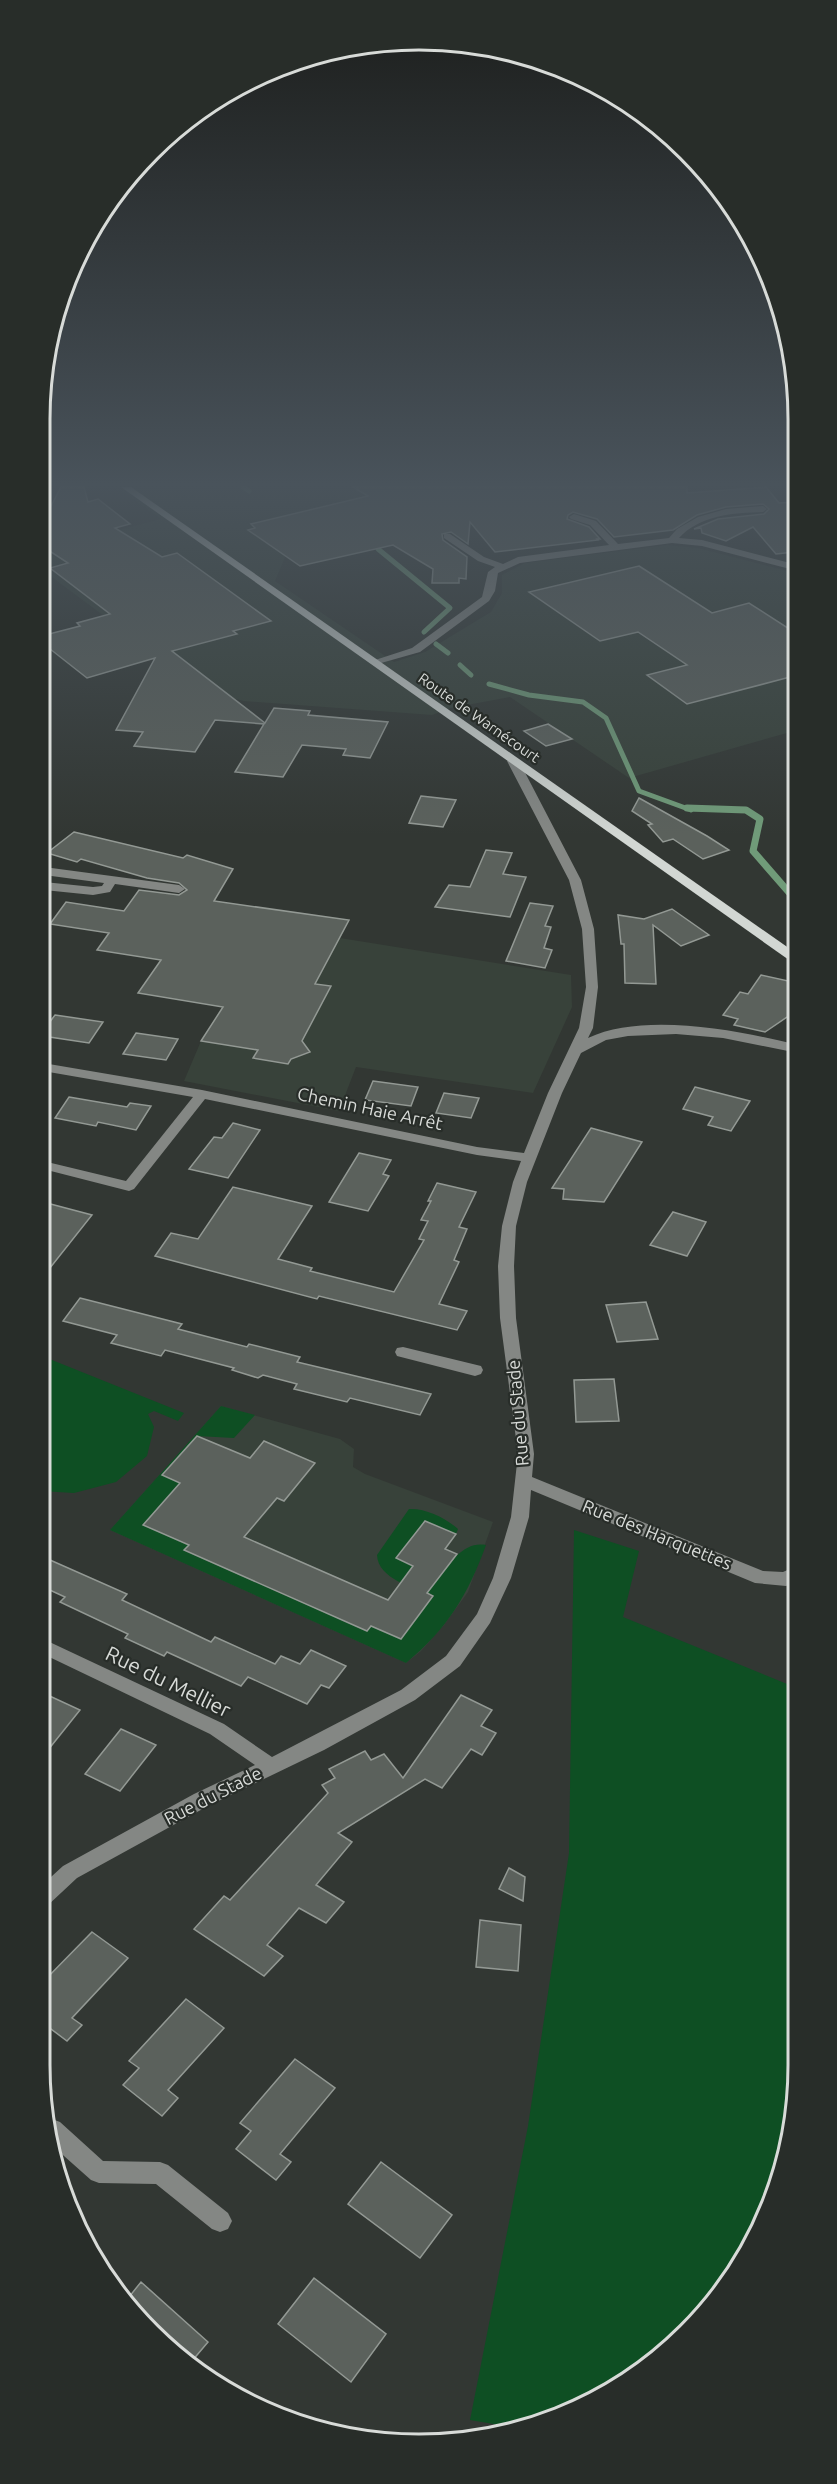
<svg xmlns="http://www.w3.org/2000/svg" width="837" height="2484" viewBox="0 0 837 2484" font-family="Ubuntu,sans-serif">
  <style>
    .built { fill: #38423a }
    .green { fill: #0e4f23 }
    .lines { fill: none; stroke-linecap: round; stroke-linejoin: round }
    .stream-far1 { stroke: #709b79; stroke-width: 5 }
    .stream { stroke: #709b79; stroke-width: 7 }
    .building { fill: #5b615c; stroke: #939994; stroke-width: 1.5 }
    .minor { fill: #848784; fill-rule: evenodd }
    .major { fill: #d2d7d3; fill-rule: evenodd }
    .labels { text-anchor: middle; stroke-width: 4.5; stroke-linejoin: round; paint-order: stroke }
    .far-street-label { font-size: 15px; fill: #d8dbd8; stroke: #282d29 }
    .street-label { font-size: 18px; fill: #d8dbd8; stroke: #282d29 }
    .near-street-label { font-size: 21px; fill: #d8dbd8; stroke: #282d29 }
    .rim { fill: none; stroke: #d8dbd8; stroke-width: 3 }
  </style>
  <rect width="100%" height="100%" fill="#323733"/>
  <!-- built -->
  <g class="built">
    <path d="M136 487H672L411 505 289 548 275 581 394 662 425 652 491 612 502 593V575L525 563 667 545 698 548 780 569 794 573V731L629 778 510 697 451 708 432 715 244 701 206 692 45 572V549L161 519 121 490Z"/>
    <path d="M139 890 349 920 340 938 571 975 572 1007 533 1093 356 1067 339 1111 184 1081 201 1041 222 1007 138 993 161 960 97 950Z"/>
    <path d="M221 1406 340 1439 354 1449 353 1467 365 1474 493 1522 468 1592 444 1625 421 1651 406 1663 110 1530Z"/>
  </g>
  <!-- green -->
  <g class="green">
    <path d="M42 1356 184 1413 178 1421 154 1411 148 1414 154 1427 147 1456 116 1482 74 1493 41 1491Z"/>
    <path d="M221 1406 255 1415 234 1438 197 1436 162 1475 188 1486 143 1525 189 1545 185 1551 366 1631 371 1626 401 1639 433 1596C413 1587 378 1579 377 1555L409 1509C425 1508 446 1518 458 1529L456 1534 425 1521 397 1558 439 1577C451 1562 464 1541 486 1545 468 1595 447 1629 406 1663L110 1530Z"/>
    <path d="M574 1530 639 1551 623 1617 792 1686 791 2140 734 2276 649 2367 523 2429 470 2420 528 2126 569 1853Z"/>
  </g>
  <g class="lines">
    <!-- stream-far1 -->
    <g class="stream-far1">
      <path d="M243 487 249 491"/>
      <path d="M378 549 450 608 424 632"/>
      <path d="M436 644 448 653"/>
      <path d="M460 665 471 675"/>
      <path d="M489 684 529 695 583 702 606 718 639 791 691 810"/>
    </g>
    <!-- stream -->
    <path class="stream" d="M687 808 746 810 760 819 753 851 793 897"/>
  </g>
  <!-- building -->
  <g class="building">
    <path d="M61 487H84L88 502 98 499 130 524 115 528 162 557 177 553 271 621 233 631 237 634 172 651 265 723 274 708 310 711 308 715 388 722 370 758 343 755 346 749 302 745 283 777 235 772 264 724 215 720 195 752 134 746 143 732 116 730 155 658 87 678 45 645V635L80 626 77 623 110 614 50 568 68 563 45 548 46 507 51 506Z"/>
    <path d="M353 487H687V493L766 487 779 503 794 502V552L776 554 753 527 726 541 702 533 701 528 694 529 718 519 764 514 769 509 763 504 726 507 697 515 673 530 614 537 597 519 573 512 568 515 567 519 589 527 600 539H597L598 540 495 552 470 522 468 544 451 532 442 534 443 540 467 557 466 579 459 578V583H432L433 569 393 545 300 566 248 530 255 528 251 524 368 496Z"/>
    <path d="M639 566 712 613 749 603 794 632V676L687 704 647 675 687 665 638 632 600 641 529 592Z"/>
    <path d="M548 724 572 739 546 746 524 731Z"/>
    <path d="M421 796 456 800 443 827 409 823Z"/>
    <path d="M639 798 707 836 729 850 703 859 673 839 663 842 648 825 652 824 632 811Z"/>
    <path d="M74 832 183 858 187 855 233 869 214 901 349 920 315 984 331 986 302 1041 310 1052 291 1059 288 1064 253 1058 258 1050 201 1041 223 1007 138 993 161 960 97 950 109 933 50 924 66 902 124 911 139 890 179 895 187 890 179 883 147 878 81 859 77 862 47 853Z"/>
    <path d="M486 850 512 853 503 874 526 877 510 917 435 907 449 885 470 887Z"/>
    <path d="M530 903 553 906 545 926 551 927 544 948 552 950 545 968 506 961Z"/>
    <path d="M672 909 709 935 681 946 653 925 656 984 625 983 624 944H621L618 915 644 919Z"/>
    <path d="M761 975 793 982V1013L765 1032 734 1025 738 1019 723 1015 740 992 748 994Z"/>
    <path d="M55 1015 103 1022 89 1043 43 1036V1031Z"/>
    <path d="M136 1033 178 1039 166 1060 123 1054Z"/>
    <path d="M373 1081 418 1087 411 1106 365 1100Z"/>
    <path d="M695 1087 750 1101 731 1131 708 1125 713 1117 683 1109Z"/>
    <path d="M444 1093 479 1098 471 1118 436 1113Z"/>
    <path d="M69 1097 127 1107 130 1103 151 1106 136 1130 98 1122 96 1126 55 1118Z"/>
    <path d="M233 1123 260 1130 228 1178 189 1169 214 1137 222 1138Z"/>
    <path d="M591 1128 642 1142 604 1202 563 1199 564 1189 552 1188Z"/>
    <path d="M359 1153 391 1160 383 1174 389 1176 368 1211 329 1202Z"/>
    <path d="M437 1183 476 1192 459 1227 467 1229 454 1260 459 1262 439 1304 467 1311 457 1330 319 1296 317 1299 155 1256 171 1233 198 1239 233 1187 312 1206 278 1259 312 1268 310 1271 394 1292 424 1240 419 1239 428 1221 421 1220 431 1201H428Z"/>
    <path d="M43 1202 92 1215 42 1278 43 1223Z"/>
    <path d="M673 1212 706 1222 687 1256 650 1245Z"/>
    <path d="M80 1298 182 1324 178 1329 247 1347 249 1344 300 1357 297 1362 431 1394 420 1415 350 1398 347 1402 294 1389 297 1384 263 1375 258 1378 232 1370 234 1368 165 1350 161 1356 111 1343 117 1335 63 1321Z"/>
    <path d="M646 1302 658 1339 617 1342 606 1305Z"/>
    <path d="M614 1379 619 1421 576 1422 574 1380Z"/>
    <path d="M197 1436 250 1458 264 1441 315 1463 284 1501 277 1498 244 1537 388 1600 413 1566 396 1558 425 1521 456 1534 445 1549 457 1554 427 1593 433 1596 401 1639 371 1626 367 1631 184 1550 189 1545 143 1525 180 1483 162 1475Z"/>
    <path d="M41 1556 127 1594 122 1600 211 1642 215 1637 275 1664 281 1656 300 1664 311 1650 346 1666 329 1688 321 1685 307 1704 248 1677 241 1686 167 1652 164 1656 125 1638 128 1634 60 1602 65 1597 41 1586Z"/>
    <path d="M41 1692 80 1710 40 1760 41 1707Z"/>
    <path d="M461 1695 492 1710 481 1726 496 1733 482 1755 471 1749 442 1788 425 1779 338 1833 352 1842 316 1885 344 1902 326 1923 299 1908 267 1945 283 1956 264 1976 194 1929 224 1896 230 1900 328 1793 322 1785 335 1778 329 1769 365 1751 371 1760 384 1754 403 1778Z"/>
    <path d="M121 1729 156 1745 120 1791 85 1774Z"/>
    <path d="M509 1868 525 1877 523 1901 499 1889Z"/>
    <path d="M480 1920 521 1925 518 1971 476 1967Z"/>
    <path d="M92 1932 128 1958 72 2018 82 2025 67 2041 39 2020V1986Z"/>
    <path d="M186 1999 224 2028 168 2090 178 2098 162 2116 123 2085 139 2068 129 2061Z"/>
    <path d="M295 2059 335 2088 280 2154 291 2162 276 2180 236 2149 251 2131 240 2123Z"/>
    <path d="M381 2162 452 2215 420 2258 348 2204Z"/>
    <path d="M314 2278 386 2334 351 2382 278 2324Z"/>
    <path d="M141 2282 208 2342 192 2361 133 2316 125 2302Z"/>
  </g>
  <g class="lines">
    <!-- minor -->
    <g class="minor">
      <path d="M751 507 763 506 767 509 763 512C733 513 700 515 679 538L702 540 794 564V570L702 546 672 543 520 563 498 573 495 591 489 601 420 652 374 665 369 662 412 648 482 597 488 572 495 567 478 561 444 538V534H450L484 557 503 564 518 557 609 545 590 525 571 519 569 517 574 514 596 521 618 544 669 538 677 529 698 517 726 509Z"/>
      <path d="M513 758 519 761 581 880 594 929 598 987 593 1028 588 1038C643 1012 737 1030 793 1044V1052L723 1038 676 1034 628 1036 606 1040 581 1053 562 1093 527 1182 516 1226 514 1266 516 1318 534 1454 532 1477 763 1571 783 1572 792 1568V1584L786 1586 755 1583 531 1490 529 1517 511 1578 490 1623 460 1666 415 1700 324 1750 208 1806 77 1878 47 1906 40 1909V1887L63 1866 194 1794 255 1765 210 1734 41 1653V1638L224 1724 272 1757 401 1690 446 1656 477 1614 493 1578 511 1517 518 1454 500 1318 498 1266 502 1226 513 1182 521 1161 477 1155 205 1099 134 1189 129 1191 43 1169V1161L126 1181 193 1097 43 1071V1063L202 1090 477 1147 524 1153 548 1093 579 1028 586 987 582 929 569 880 507 761Z"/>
      <path d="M44 867 179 885 185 889 179 893 115 884 110 892 93 895 44 890V882L93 887 102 886 104 883 44 875Z"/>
      <path d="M403 1347 481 1366 483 1370 481 1374 475 1376 397 1356 395 1352 397 1348Z"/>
      <path d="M52 2119 60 2122 103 2161 160 2162 168 2165 228 2213 232 2221 228 2229 220 2232 212 2229 156 2184 99 2183 91 2180 55 2148 50 2120Z"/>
    </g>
    <!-- major -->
    <path class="major" d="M121 487H131L793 951V961L789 960Z"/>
  </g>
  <!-- sky -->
  <linearGradient id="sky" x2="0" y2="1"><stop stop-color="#1c1e1c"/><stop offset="0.58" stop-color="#49535b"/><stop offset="1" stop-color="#49535b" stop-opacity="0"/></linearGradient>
  <rect width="837" height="835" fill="url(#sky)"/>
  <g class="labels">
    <!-- far-street labels -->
    <g class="far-street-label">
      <text transform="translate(479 718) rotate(35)" y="5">Route de Warnécourt</text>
    </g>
    <!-- street labels -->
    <g class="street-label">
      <text transform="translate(370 1109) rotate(12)" y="6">Chemin Haie Arrêt</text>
      <text transform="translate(518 1413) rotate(-95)" y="6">Rue du Stade</text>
      <text transform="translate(657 1535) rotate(22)" y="6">Rue des Harquettes</text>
      <text transform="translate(213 1796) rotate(-27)" y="6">Rue du Stade</text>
    </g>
    <!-- near-street labels -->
    <g class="near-street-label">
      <text transform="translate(168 1682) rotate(26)" y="7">Rue du Mellier</text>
    </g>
  </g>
  <!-- crop -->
  <path d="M0 0H837V2484H0ZM419 50H419A369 369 0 0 1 788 419V2065A369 369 0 0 1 419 2434H419A369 369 0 0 1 50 2065V419A369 369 0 0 1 419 50Z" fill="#282d29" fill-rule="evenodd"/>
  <path class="rim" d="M419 50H419A369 369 0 0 1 788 419V2065A369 369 0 0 1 419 2434H419A369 369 0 0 1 50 2065V419A369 369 0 0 1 419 50Z"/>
</svg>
